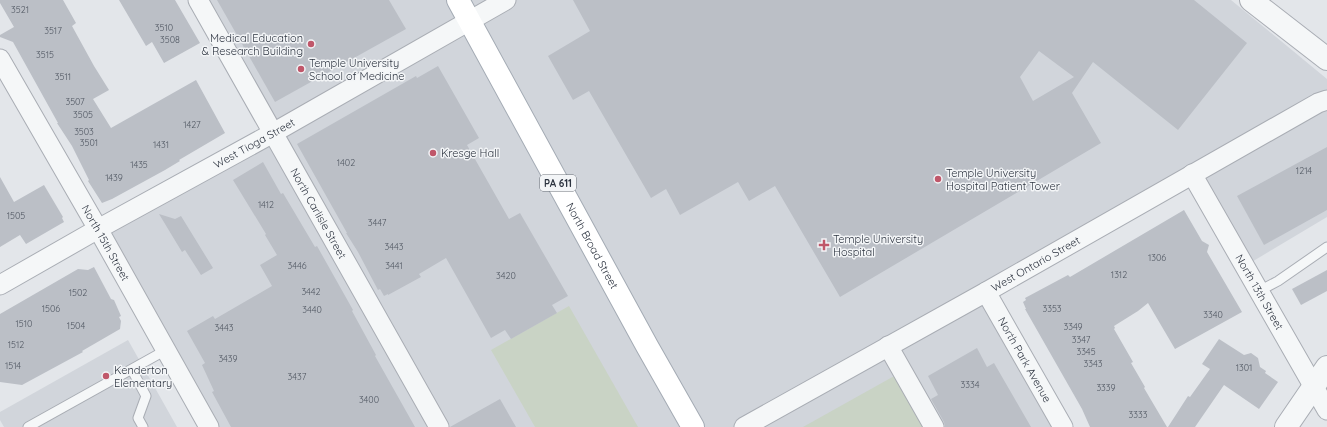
<svg xmlns="http://www.w3.org/2000/svg" width="1327" height="427" viewBox="0 0 1327 427" font-family="Quicksand,sans-serif">
  <style>
    .built { fill: #d1d5db }
    .green { fill: #c9d3c5 }
    .building { fill: #bbbfc6; fill-rule: evenodd }
    .lines { fill: none; stroke-linecap: round; stroke-linejoin: round }
    .service-casing { stroke: #a9adb4; stroke-width: 11 }
    .minor-casing { stroke: #a9adb4; stroke-width: 21 }
    .tertiary-casing { stroke: #a9adb4; stroke-width: 24 }
    .primary-casing { stroke: #a4abb4; stroke-width: 24 }
    .service { stroke: #f5f7f8; stroke-width: 9 }
    .minor { stroke: #f5f7f8; stroke-width: 19 }
    .tertiary { stroke: #f5f7f8; stroke-width: 22 }
    .primary { stroke: #fff; stroke-width: 22 }
    .poi-dot { fill: #c0576a; stroke: #f3f5f7; stroke-width: 1.5 }
    .labels { text-anchor: middle; stroke-width: 3; stroke-linejoin: round; paint-order: stroke }
    .number-label { font-size: 9px; fill: #505762 }
    .shield { fill: #f3f5f7; stroke: #686e77; stroke-width: 1 }
    .shield-label { font-size: 10px; font-weight: bold; fill: #2d3440 }
    .poi-label { font-size: 11px; fill: #2d3440; stroke: #f3f5f7; text-anchor: start }
    .street-label { font-size: 11px; fill: #2d3440; stroke: #f3f5f7 }
  </style>
  <rect width="100%" height="100%" fill="#e3e6ea"/>
  <!-- built -->
  <g class="built">
    <path d="M198 0H1231L1327 79V217L1245 266 1193 175 986 292 1063 427H210L98 229 273 133Z"/>
    <path d="M128 340 177 427H4L0 420V412Z"/>
  </g>
  <!-- green -->
  <g class="green">
    <path d="M569 306 638 427H535L491 350Z"/>
    <path d="M896 375 925 427H803Z"/>
  </g>
  <!-- building -->
  <g class="building">
    <path d="M0 0H63L76 23 72 26 94 66 109 90 93 99 111 128 196 80 225 133 179 160 180 161 165 170 112 199 102 203 88 181 89 180 72 146 57 123H58L13 42 0 37V35L14 27 0 3Z"/>
    <path d="M119 0H175L200 43 164 63 152 42 146 46Z"/>
    <path d="M217 0H389L406 29 275 102Z"/>
    <path d="M573 0H1194L1247 43 1178 130 1093 62 1072 93 1101 143 840 297 775 186 749 201 738 182 680 215 666 189 651 198 589 91 573 100 548 56 590 31ZM1039 51 1074 77 1033 101 1020 77Z"/>
    <path d="M438 66 479 138 467 145 509 219 520 213 568 296 552 305 557 313 511 339 505 330 491 338 446 258 419 274 421 277 388 295V294L384 296 380 289 378 290 358 252 346 233H347L297 144 416 76 417 78Z"/>
    <path d="M1327 147V210L1264 245 1237 196Z"/>
    <path d="M263 162 281 194 283 193 315 247 317 246 353 310 352 311 376 355 375 356 415 427H231L212 392 214 391 202 365 205 363 187 331 213 316 215 319 272 286 260 265 277 255 265 235 266 234 233 180Z"/>
    <path d="M0 177 14 202 44 185 63 217 62 218 64 222 26 244 20 235 0 247Z"/>
    <path d="M1184 210 1202 241 1209 245 1207 252 1242 312 1175 349 1148 303 1138 311 1114 326 1115 328 1114 329 1133 362 1131 363 1145 387 1144 388 1167 427H1090L1082 409 1025 309H1026L1023 302 1026 300 1025 298 1068 275 1070 277Z"/>
    <path d="M159 214 175 219 181 216 213 268 201 275 185 250 182 252Z"/>
    <path d="M94 267 111 299 114 300 121 316 119 317 121 321 120 329 82 351 83 352 22 385 0 382V314L78 269 88 270Z"/>
    <path d="M1327 270V291L1301 305 1292 289Z"/>
    <path d="M1219 339 1244 355 1251 353 1258 358 1260 367 1266 371 1265 373 1278 382 1259 409 1224 385 1195 427H1168L1188 396 1190 397 1210 369 1202 364Z"/>
    <path d="M977 348 987 367 994 363 1031 427H945L944 422 931 399 938 395 928 376Z"/>
    <path d="M500 399 516 427H450Z"/>
  </g>
  <g class="lines">
    <defs>
      <g id="service">
        <path d="M1259 291 1278 281 1327 247"/>
        <path d="M132 370 146 396 138 418 143 427"/>
        <path d="M28 427 166 350"/>
      </g>
      <g id="minor">
        <path id="s1" d="M198 0 439 427"/>
        <path id="s2" d="M0 59 98 229 209 427"/>
        <path id="s3" d="M1192 174 1327 410"/>
        <path id="s4" d="M0 285 98 229 273 133 506 0"/>
        <path id="s5" d="M986 292 1063 427"/>
        <path d="M888 346 934 427"/>
        <path id="s6" d="M744 427 986 292 1318 103 1327 100"/>
      </g>
      <g id="tertiary">
        <path d="M1251 0 1327 59"/>
        <path d="M1286 427 1327 367"/>
      </g>
      <g id="primary">
        <path id="s7" d="M458 0 647 346 693 427"/>
      </g>
    </defs>
    <!-- service casing -->
    <use href="#service" class="service-casing"/>
    <!-- minor casing -->
    <use href="#minor" class="minor-casing"/>
    <!-- tertiary casing -->
    <use href="#tertiary" class="tertiary-casing"/>
    <!-- primary casing -->
    <use href="#primary" class="primary-casing"/>
    <!-- service -->
    <use href="#service" class="service"/>
    <!-- minor -->
    <use href="#minor" class="minor"/>
    <!-- tertiary -->
    <use href="#tertiary" class="tertiary"/>
    <!-- primary -->
    <use href="#primary" class="primary"/>
  </g>
  <!-- markers -->
  <g class="poi-dot">
    <circle cx="311" cy="44" r="4"/>
    <circle cx="301" cy="69" r="4"/>
    <circle cx="433" cy="153" r="4"/>
    <circle cx="938" cy="179" r="4"/>
    <path d="M822 239h4v4h4v4h-4v4h-4v-4h-4v-4h4z"/>
    <circle cx="106" cy="376" r="4"/>
  </g>
  <g class="labels">
    <!-- number labels -->
    <g class="number-label">
      <text x="20" y="13">3521</text>
      <text x="164" y="31">3510</text>
      <text x="53" y="34">3517</text>
      <text x="170" y="43">3508</text>
      <text x="45" y="58">3515</text>
      <text x="63" y="80">3511</text>
      <text x="75" y="105">3507</text>
      <text x="83" y="118">3505</text>
      <text x="192" y="128">1427</text>
      <text x="84" y="135">3503</text>
      <text x="89" y="146">3501</text>
      <text x="161" y="148">1431</text>
      <text x="346" y="166">1402</text>
      <text x="139" y="168">1435</text>
      <text x="1304" y="174">1214</text>
      <text x="114" y="181">1439</text>
      <text x="266" y="208">1412</text>
      <text x="16" y="219">1505</text>
      <text x="377" y="226">3447</text>
      <text x="394" y="250">3443</text>
      <text x="1157" y="261">1306</text>
      <text x="297" y="269">3446</text>
      <text x="394" y="269">3441</text>
      <text x="1119" y="278">1312</text>
      <text x="506" y="279">3420</text>
      <text x="311" y="295">3442</text>
      <text x="78" y="296">1502</text>
      <text x="51" y="312">1506</text>
      <text x="1052" y="312">3353</text>
      <text x="312" y="313">3440</text>
      <text x="1213" y="318">3340</text>
      <text x="24" y="327">1510</text>
      <text x="76" y="329">1504</text>
      <text x="1073" y="330">3349</text>
      <text x="224" y="331">3443</text>
      <text x="1081" y="343">3347</text>
      <text x="16" y="348">1512</text>
      <text x="1086" y="355">3345</text>
      <text x="228" y="362">3439</text>
      <text x="1093" y="367">3343</text>
      <text x="13" y="369">1514</text>
      <text x="1244" y="371">1301</text>
      <text x="297" y="380">3437</text>
      <text x="970" y="388">3334</text>
      <text x="1106" y="391">3339</text>
      <text x="369" y="403">3400</text>
      <text x="1138" y="418">3333</text>
    </g>
    <!-- shield labels -->
    <rect class="shield" x="540" y="175" width="36" height="16" rx="3"/>
    <g class="shield-label">
      <text x="558" y="187">PA 611</text>
    </g>
    <!-- poi labels -->
    <g class="poi-label">
      <text x="303" y="42" text-anchor="end">Medical Education<tspan x="303" dy="13">&amp; Research Building</tspan></text>
      <text x="309" y="67">Temple University<tspan x="309" dy="13">School of Medicine</tspan></text>
      <text x="441" y="157">Kresge Hall</text>
      <text x="946" y="177">Temple University<tspan x="946" dy="13">Hospital Patient Tower</tspan></text>
      <text x="833" y="243">Temple University<tspan x="833" dy="13">Hospital</tspan></text>
      <text x="114" y="374">Kenderton<tspan x="114" dy="13">Elementary</tspan></text>
    </g>
    <!-- street labels -->
    <g class="street-label">
      <text dy="4" stroke="none"><textPath href="#s4" startOffset="291">West Tioga Street</textPath></text>
      <text dy="4" stroke="none"><textPath href="#s1" startOffset="245">North Carlisle Street</textPath></text>
      <text dy="4" stroke="none"><textPath href="#s2" startOffset="212">North 15th Street</textPath></text>
      <text dy="4" stroke="none"><textPath href="#s7" startOffset="280">North Broad Street</textPath></text>
      <text dy="4" stroke="none"><textPath href="#s6" startOffset="334">West Ontario Street</textPath></text>
      <text dy="4" stroke="none"><textPath href="#s3" startOffset="136">North 13th Street</textPath></text>
      <text dy="4" stroke="none"><textPath href="#s5" startOffset="78">North Park Avenue</textPath></text>
    </g>
  </g>
</svg>
